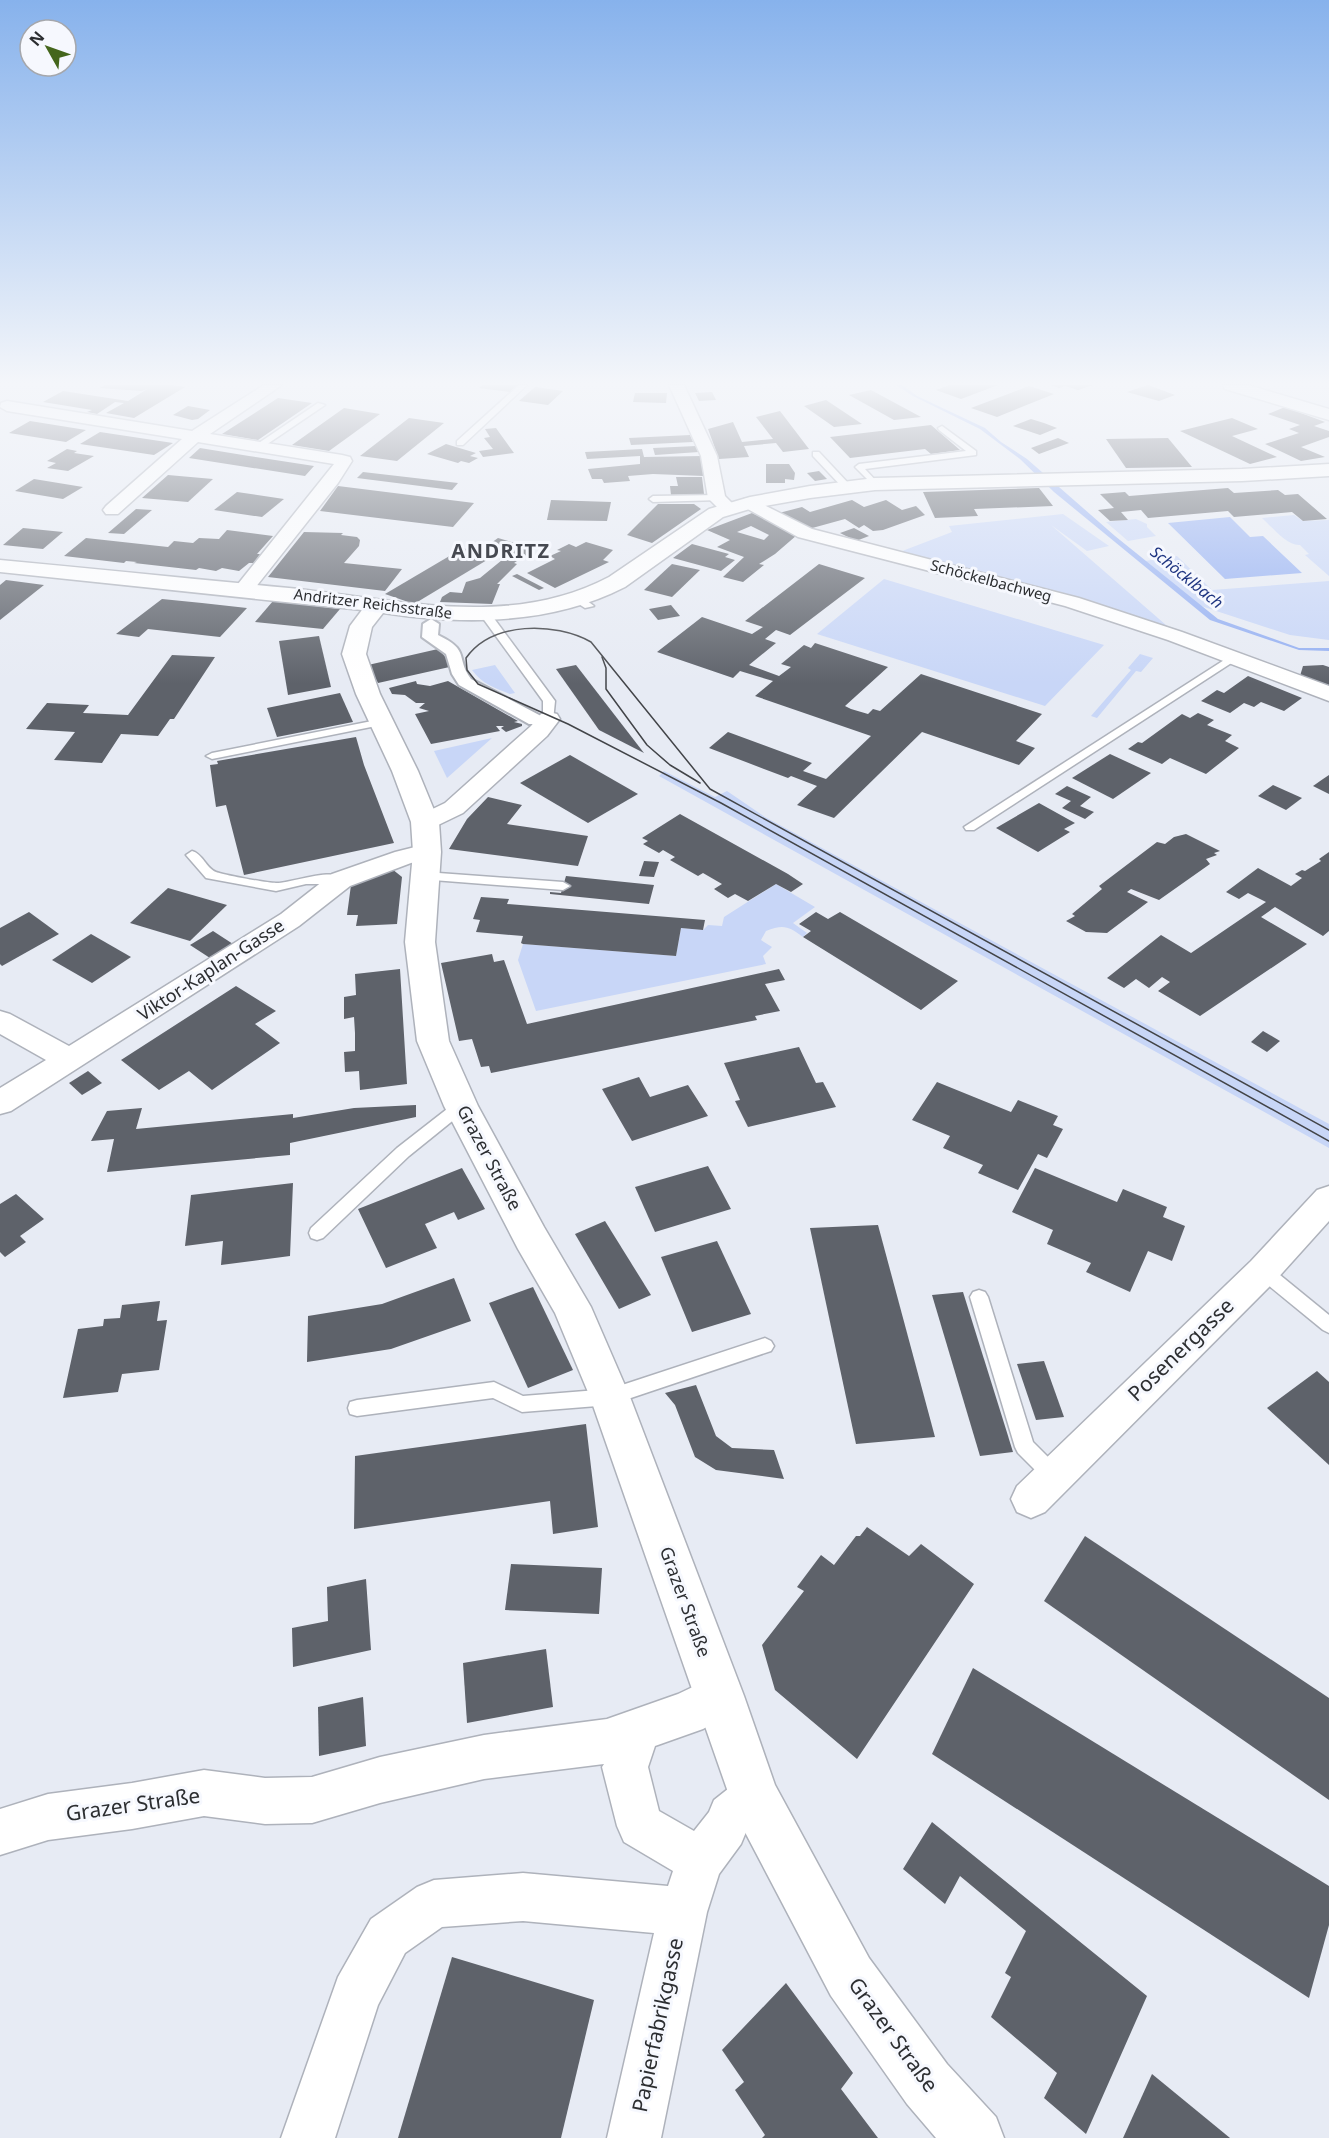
<svg xmlns="http://www.w3.org/2000/svg" width="1329" height="2138" viewBox="0 0 1329 2138" font-family="'Noto Sans',sans-serif">
  <style>
    .green { fill: #c8d6f7 }
    .water { fill: #95b0f2 }
    .building { fill: #5e626a; fill-rule: evenodd }
    .lines { fill: none; stroke-linecap: round; stroke-linejoin: round }
    .service-casing { stroke: #aeb2bb; stroke-width: 3 }
    .pedestrian-casing { stroke: #aeb2bb; stroke-width: 4 }
    .minor-casing { stroke: #aeb2bb; stroke-width: 3 }
    .tertiary-casing { stroke: #aeb2bb; stroke-width: 3 }
    .secondary-casing { stroke: #aeb2bb; stroke-width: 3 }
    .service { fill: #fff; fill-rule: evenodd }
    .pedestrian { fill: #fff; fill-rule: evenodd }
    .minor { fill: #fff; fill-rule: evenodd }
    .tertiary { fill: #fff; fill-rule: evenodd }
    .secondary { fill: #fff; fill-rule: evenodd }
    .tram { stroke: #424448; stroke-width: 1.5 }
    .labels { text-anchor: middle; stroke-width: 6; stroke-linejoin: round; paint-order: stroke }
    .far-street-label { font-size: 15px; fill: #2c2e31; stroke: #f6f8fe }
    .far-water-label { font-size: 16px; font-style: italic; fill: #1f3581; stroke: #f6f8fe }
    .street-label { font-size: 18px; fill: #2c2e31; stroke: #f6f8fe }
    .far-district-label { font-size: 20px; font-weight: bold; letter-spacing: 1.5px; fill: #464951; stroke: #f6f8fe }
    .near-street-label { font-size: 21px; fill: #2c2e31; stroke: #f6f8fe }
  </style>
  <rect width="100%" height="100%" fill="#e7ebf4"/>
  <!-- green -->
  <g class="green">
    <path d="M1063 514 1109 546 1087 551 1051 525 1174 632 897 553 952 532 949 526Z"/>
    <path d="M1294 515 1303 521 1329 520V576L1305 555 1309 554 1300 545C1287 546 1272 527 1262 518Z"/>
    <path d="M1136 519 1147 524V527L1156 536 1128 541 1106 522Z"/>
    <path d="M1177 556 1212 590 1329 581V640L1290 635 1201 606 1145 561Z"/>
    <path d="M884 579 1104 645 1045 706 817 634Z"/>
    <path d="M1140 654 1153 658 1141 672 1136 671 1097 718 1091 716 1131 670 1128 668Z"/>
    <path d="M495 665 515 693 510 694C495 688 482 684 472 670Z"/>
    <path d="M492 738 447 778 434 751Z"/>
    <path d="M664 771 715 797 727 791 765 817 1329 1124V1148L659 776Z"/>
    <path d="M776 884 815 907 793 923 807 933 803 937C789 926 783 924 766 931L761 940 772 947 763 956 766 964 536 1011 518 960 523 944 676 956 681 928 703 930 708 925 722 926 724 917Z"/>
  </g>
  <!-- water -->
  <g class="water">
    <path d="M896 385H902L917 396 985 428 1001 442 1027 459 1115 536 1218 619 1299 648H1329V651L1299 650 1210 620 1054 492 1020 459 980 429 913 396Z"/>
    <path d="M1230 517 1250 537 1263 536 1302 573 1225 579 1168 523Z"/>
  </g>
  <!-- building -->
  <g class="building">
    <path d="M105 385H170L185 387 134 418 106 413 124 403 115 402 97 414 87 412 92 410 43 402 63 391 128 401 149 388 142 391 100 388Z"/>
    <path d="M483 385H518L510 392 479 388Z"/>
    <path d="M950 385H998L961 399 936 390Z"/>
    <path d="M1051 385H1093L1078 390 1065 386 1059 388Z"/>
    <path d="M1148 385 1175 395 1159 401 1127 392Z"/>
    <path d="M1029 386 1054 394 997 417 971 408Z"/>
    <path d="M535 387 563 391 548 405 519 401Z"/>
    <path d="M871 390 921 417 894 420 849 395Z"/>
    <path d="M712 392 716 400 699 401 695 393Z"/>
    <path d="M635 393H667L666 403 633 402Z"/>
    <path d="M278 398 312 403 258 440 222 434Z"/>
    <path d="M826 400 862 424 834 427 804 406Z"/>
    <path d="M188 406 210 410 198 419 192 420 173 415Z"/>
    <path d="M1285 407 1325 422 1314 426 1329 431V437L1301 447 1325 457 1301 461 1265 444 1299 433 1289 429 1300 425 1268 414Z"/>
    <path d="M344 408 380 414 329 451 292 445Z"/>
    <path d="M780 411 809 449 783 452 776 443 744 446 749 457 719 459 708 429 733 422 742 442 773 439 756 417Z"/>
    <path d="M409 418 444 423 397 461 360 456Z"/>
    <path d="M1232 418 1258 429 1232 436 1277 457 1250 464 1180 431Z"/>
    <path d="M1031 419 1044 423 1057 428 1040 435 1013 426Z"/>
    <path d="M30 421 86 430 66 442 9 433Z"/>
    <path d="M931 425 960 450 931 454 925 449 850 458 830 437Z"/>
    <path d="M496 428 514 453 483 457 479 451 493 449 484 438 490 437 485 429Z"/>
    <path d="M100 432 173 443 154 455 80 444Z"/>
    <path d="M690 435 693 442 631 445 629 438Z"/>
    <path d="M1058 438 1069 443 1039 454 1031 448Z"/>
    <path d="M1168 438 1192 467 1126 468 1106 439Z"/>
    <path d="M446 444 476 453 470 456 478 458 469 463 461 461 458 463 427 454Z"/>
    <path d="M696 446 699 452 655 455 653 448Z"/>
    <path d="M200 448 249 456 314 466 305 476 189 458Z"/>
    <path d="M67 449 77 451 74 453 94 456 68 471 47 468 56 463 47 461Z"/>
    <path d="M642 449 644 457 702 456 704 476 653 474 628 476 630 481 604 483 602 479H592L588 469 640 464V456L587 459 585 452Z"/>
    <path d="M766 464H789L795 473 794 480 785 479V483H766Z"/>
    <path d="M819 471 827 479 815 481 807 473Z"/>
    <path d="M363 472 458 483 452 490 357 478Z"/>
    <path d="M168 475 213 479 188 502 142 498Z"/>
    <path d="M676 477H702L704 494 671 495 670 486H678Z"/>
    <path d="M34 479 83 487 63 499 15 491Z"/>
    <path d="M338 486 474 503 453 527 320 511Z"/>
    <path d="M1039 488 1053 506 974 509 978 516 935 518 923 492Z"/>
    <path d="M1228 488 1234 493 1278 490 1285 495 1298 494 1327 519 1303 521 1292 512 1234 517 1228 511 1148 518 1141 510 1121 512 1128 520 1110 521 1098 510 1114 508 1100 494 1125 492 1129 496Z"/>
    <path d="M237 492 284 499 262 517 214 510Z"/>
    <path d="M551 500 611 502 607 521 547 520Z"/>
    <path d="M852 500 864 507 886 500 902 510 916 506 925 515 883 530 873 531 864 525 859 528 845 519 805 530 779 513 802 507 810 512Z"/>
    <path d="M658 504H694L701 509 652 543 627 535Z"/>
    <path d="M136 509 152 510 124 534 108 533Z"/>
    <path d="M752 513 797 535 775 554 759 564 764 565 743 582 723 577 744 557 717 547 730 540 707 530ZM751 526 769 535 764 540 737 532Z"/>
    <path d="M23 528 63 532 43 549 3 545Z"/>
    <path d="M854 528 869 536 856 541 840 533Z"/>
    <path d="M227 530 273 536 257 554H260L254 563H249L239 571 222 568 216 571 199 568 196 570 134 563 137 562 126 561 124 563 64 556 86 538 168 547 174 541 193 543 199 538 219 539Z"/>
    <path d="M304 532 343 533 341 535 357 537 360 540 359 546 344 563 402 569 385 591 268 577Z"/>
    <path d="M498 538 535 549 514 563 517 564 497 584H500L492 604 440 602 442 597 450 592 462 593 466 582 480 578 502 560 499 559 506 554 484 548Z"/>
    <path d="M586 542 613 550 603 560 609 562 555 588 527 573 555 559 550 556 561 551 557 550 569 544 576 547Z"/>
    <path d="M692 544 729 554 725 557 735 560 721 571 673 558Z"/>
    <path d="M463 548 492 557 414 604 385 594Z"/>
    <path d="M672 564 700 570 672 597 644 590Z"/>
    <path d="M819 564 865 578 790 635 776 630 765 639 776 643 749 665 779 676 791 667 781 664 804 645 811 648 815 643 888 667 845 706 851 709 868 714 873 709 880 711 921 674 1042 714 1016 741 1035 748 1019 765 922 732 834 818 797 805 817 786 791 776 788 778 709 748 728 732 812 763 803 771 826 779 871 736 755 696 773 681 740 671 733 678 657 652 702 617 752 634 763 627 745 621Z"/>
    <path d="M517 574 544 588 539 590 512 576Z"/>
    <path d="M6 580 44 585 0 620V585Z"/>
    <path d="M162 599 202 603 247 608 220 637 148 629 139 637 116 634Z"/>
    <path d="M273 601 340 609 323 629 255 622Z"/>
    <path d="M671 605 680 616 658 620 649 609Z"/>
    <path d="M319 636 331 687 288 695 279 641Z"/>
    <path d="M438 649 454 666 378 683 368 665Z"/>
    <path d="M172 655 215 657 174 719H170L158 736 121 734 102 763 54 760 75 732 26 729 47 703 89 705 83 713 128 715Z"/>
    <path d="M576 665 644 753 599 730 556 669Z"/>
    <path d="M1323 665 1329 667V686L1300 676 1303 666Z"/>
    <path d="M1248 676 1302 698 1284 711 1261 702 1254 707 1244 703 1230 713 1201 701 1217 690 1224 693Z"/>
    <path d="M416 681 417 684 430 686 448 681 518 721 514 722 522 724V726L506 732 501 728 504 726H496L500 731 431 744 415 714 429 711 419 708 425 703H416L405 695 392 694 389 688Z"/>
    <path d="M340 693 353 722 277 737 267 708Z"/>
    <path d="M1198 713 1214 720 1207 725 1232 735 1225 741 1239 748 1206 774 1170 758 1162 764 1128 749 1138 742 1142 743 1182 714 1190 718Z"/>
    <path d="M356 737 364 765 394 843 244 875 226 805 216 807 210 765 218 764 217 761Z"/>
    <path d="M1110 754 1151 773 1113 799 1072 778Z"/>
    <path d="M570 755 638 794 588 823 520 783Z"/>
    <path d="M1329 775V794L1313 786 1323 779Z"/>
    <path d="M1273 785 1302 798 1286 810 1258 796Z"/>
    <path d="M1067 786 1091 797 1080 806 1094 812 1085 819 1062 808 1071 801 1055 794Z"/>
    <path d="M488 797 522 805 507 824 588 836 578 866 449 849 467 819Z"/>
    <path d="M1039 803 1075 823 1064 829 1070 832 1038 852 996 828Z"/>
    <path d="M680 814 788 874 803 884 791 892 776 884 748 901 735 894 728 898 714 889 722 884 703 873 698 876 670 860 675 857 663 850 659 853 643 844 648 841 642 838Z"/>
    <path d="M1186 834 1220 851 1214 853 1217 855 1206 859 1210 864 1159 900 1131 889 1127 892 1148 902 1107 933 1086 932 1066 921 1075 916 1072 914 1102 889 1099 886 1157 842 1165 844 1174 837Z"/>
    <path d="M1329 852V931L1323 936 1275 907 1261 917 1307 944 1200 1016 1158 991 1170 982 1162 977 1149 988 1136 979 1124 988 1107 978 1161 935 1191 953 1266 902 1248 893 1239 899 1226 892 1258 868 1291 886 1302 878 1295 874 1302 870 1305 871 1321 861 1319 859Z"/>
    <path d="M644 861 659 862 654 877 639 876Z"/>
    <path d="M392 869 402 877 397 924 356 926 358 915H347L351 885Z"/>
    <path d="M566 876 654 885 649 904 550 894V892L561 893Z"/>
    <path d="M168 888 227 905 190 941 130 923Z"/>
    <path d="M481 897 509 899 507 904 705 920 703 930 681 928 676 956 523 944 521 943 523 936 476 932 480 920 473 919Z"/>
    <path d="M29 912 59 934 2 966 0 964V928Z"/>
    <path d="M816 912 828 919 840 912 958 981 921 1010 803 937 811 931 799 924Z"/>
    <path d="M213 931 233 944 210 958 190 945Z"/>
    <path d="M91 934 131 957 92 983 52 960Z"/>
    <path d="M492 954 494 962 504 960 527 1024 779 969 785 980 765 984 780 1011 755 1016 757 1020 491 1073 489 1066 481 1067 472 1039 459 1041 441 963Z"/>
    <path d="M400 969 407 1084 360 1090 359 1071 345 1072 344 1052 355 1051V1033L354 1017 344 1019V997L356 995 355 974Z"/>
    <path d="M236 986 276 1011 255 1024 280 1043 212 1090 189 1071 159 1090 121 1060Z"/>
    <path d="M1263 1031 1280 1041 1267 1052 1251 1042Z"/>
    <path d="M799 1047 816 1083 823 1082 836 1107 748 1127 735 1101 740 1100 724 1063Z"/>
    <path d="M88 1071 102 1083 82 1095 69 1083Z"/>
    <path d="M639 1077 650 1097 688 1085 708 1116 632 1141 602 1089Z"/>
    <path d="M937 1082 1011 1112 1018 1100 1058 1116 1053 1125 1063 1129 1047 1158 1038 1154 1018 1190 978 1173 983 1165 943 1148 950 1136 912 1120Z"/>
    <path d="M416 1105V1117L290 1143V1155L107 1172 114 1139 91 1141 107 1111 142 1108 136 1129 293 1114V1118L354 1108Z"/>
    <path d="M708 1166 731 1209 655 1232 635 1187Z"/>
    <path d="M462 1168 485 1209 458 1220 454 1212 425 1224 437 1248 386 1268 358 1209Z"/>
    <path d="M1035 1168 1117 1202 1123 1189 1167 1207 1163 1217 1185 1226 1172 1261 1148 1251 1130 1292 1086 1272 1091 1263 1047 1244 1053 1230 1012 1212Z"/>
    <path d="M293 1183 290 1256 221 1265 223 1241 185 1246 191 1195Z"/>
    <path d="M16 1194 44 1219 20 1236 26 1242 5 1257 0 1252V1204Z"/>
    <path d="M605 1221 651 1295 619 1309 575 1234Z"/>
    <path d="M878 1225 935 1437 856 1444 810 1228Z"/>
    <path d="M717 1241 751 1314 692 1332 661 1257Z"/>
    <path d="M454 1278 471 1321 391 1349 307 1362 308 1316 382 1304Z"/>
    <path d="M533 1287 573 1370 528 1388 489 1303Z"/>
    <path d="M963 1292 1004 1423 1013 1452 980 1456 932 1295Z"/>
    <path d="M160 1301 157 1321 167 1320 159 1370 122 1374 118 1392 63 1398 78 1329 103 1326 104 1319 120 1318 122 1305Z"/>
    <path d="M1044 1361 1064 1417 1036 1420 1017 1364Z"/>
    <path d="M1317 1371 1329 1382V1465L1267 1408Z"/>
    <path d="M696 1385 716 1436 732 1448 774 1450 784 1479 716 1470 695 1457 675 1405 665 1393Z"/>
    <path d="M586 1424 598 1527 553 1534 550 1501 354 1529 355 1456Z"/>
    <path d="M867 1527 909 1556 921 1544 974 1584 857 1759 775 1690 762 1645 804 1591 797 1587 821 1555 834 1565 856 1536H860Z"/>
    <path d="M1085 1536 1329 1698V1800L1044 1601Z"/>
    <path d="M511 1564 602 1568 599 1614 505 1610Z"/>
    <path d="M366 1579 371 1650 293 1667 292 1628 328 1621 327 1587Z"/>
    <path d="M546 1649 553 1707 467 1723 463 1663Z"/>
    <path d="M973 1668 1329 1886V1925L1309 1998 932 1754Z"/>
    <path d="M363 1697 366 1746 319 1756 318 1707Z"/>
    <path d="M932 1822 1147 1996 1086 2134 1044 2098 1057 2073 991 2017 1011 1977 1005 1973 1026 1931 960 1876 945 1904 903 1869Z"/>
    <path d="M452 1957 594 2000 561 2138H398Z"/>
    <path d="M786 1983 853 2073 841 2089 878 2138H762L765 2135 735 2090 744 2082 722 2050Z"/>
    <path d="M1152 2074 1230 2138H1123Z"/>
  </g>
  <g class="lines">
    <defs>
      <g id="service">
        <path d="M519 385H527L463 445H457V441Z"/>
        <path d="M318 403 325 405 260 449 253 447Z"/>
        <path d="M942 426 976 451V455L865 469 879 484 875 487 855 467 859 464 966 451 939 430 938 428Z"/>
        <path d="M813 452H819L849 484V488H843L813 456Z"/>
        <path d="M717 495 721 498 720 500 653 502 649 499 653 496Z"/>
        <path d="M574 597H582L594 606 585 608 574 601Z"/>
        <path d="M482 613H490L555 701 553 721H545L543 719V701L482 617Z"/>
        <path d="M1232 655 1237 658 1236 660 974 830H966L964 827Z"/>
        <path d="M382 719 386 720V724L212 759 206 756 212 753Z"/>
        <path d="M192 851C203 854 206 868 216 872 224 875 267 883 276 883 293 883 334 866 347 880L341 884H306L276 891 206 878 186 855Z"/>
        <path d="M425 872 563 882 570 886 563 890 420 879 419 876 420 873Z"/>
        <path d="M461 1100 466 1102 469 1106 466 1110 409 1156 323 1238 317 1240 311 1238 309 1233 311 1228 397 1148 456 1102Z"/>
        <path d="M1263 1264 1269 1266 1329 1315V1333L1323 1330 1257 1276 1254 1271 1257 1266Z"/>
        <path d="M979 1290 985 1292 988 1297 1033 1442 1061 1470 1064 1476 1061 1482 1054 1485 1047 1482 1018 1453 1015 1447 970 1297 973 1292Z"/>
        <path d="M765 1338 771 1341 774 1346 771 1351 610 1405 522 1412 493 1398 357 1416 350 1414 348 1408 350 1402 357 1400 494 1382 523 1396 610 1389Z"/>
      </g>
      <path id="pedestrian" d="M431 619 439 624 438 635C471 651 455 657 471 679L541 716 543 720 541 724H529L459 685 452 674 446 654 422 637 423 624Z"/>
      <g id="minor">
        <path d="M264 385H282L210 434 342 455 350 457 352 461 338 483 251 593H237L234 589 334 464 198 442 118 514H106L103 510 106 506 182 439 7 411 0 407 1 403 7 401 192 431Z"/>
        <path d="M669 385H684L717 456 725 496 738 509 735 513H723L708 498 701 456Z"/>
        <path d="M750 498 812 529 1079 598 1182 632 1329 686V701L1168 640 1065 606 798 537 744 507 741 503 744 499Z"/>
        <path d="M549 712 557 714 560 719 547 736 463 813 434 827 425 829 416 827 413 822 416 817 445 803 531 726 541 714Z"/>
        <path d="M427 844 436 847 440 852 436 857 411 863 350 886 299 926 11 1111 0 1114V1088L46 1060 0 1034V1011L10 1014 69 1046 281 914 332 874 395 852Z"/>
        <path d="M1329 1186V1221L1275 1281 1045 1512 1031 1518 1017 1512 1011 1499 1017 1486 1251 1261 1317 1190Z"/>
        <path d="M720 1674 735 1681 742 1696 735 1711 703 1729 655 1746 648 1767 659 1811 694 1831 709 1812 714 1800 738 1781 754 1774 770 1781 777 1797 770 1813 746 1832 741 1844 719 1874 707 1912 661 2138H607L654 1933 523 1921 442 1927 405 1953 378 2005 335 2138H281L338 1977 371 1919 417 1887 434 1880 523 1873 668 1886 673 1871 624 1842 617 1826 602 1767 604 1764 484 1779 380 1803 312 1823 265 1824 204 1816 132 1829 48 1840 0 1855V1809L48 1794 132 1783 204 1770 265 1778 312 1777 380 1757 484 1735 607 1719 678 1694Z"/>
      </g>
      <path id="tertiary" d="M1329 464V476L1242 481 875 490 810 498 753 508 723 517 625 587C552 625 462 625 383 613L372 627 366 654 380 694 418 771 439 822 441 852 435 942 449 1041 478 1106 544 1227 591 1307 630 1397 744 1696 775 1785 869 1958 947 2064 996 2117 1004 2138H936L907 2104 831 1996 736 1815 590 1397 555 1313 518 1249 444 1106 417 1041 405 942 413 852 411 822 392 771 356 694 342 654 350 626 362 610 0 572V560C96 569 193 579 289 588 395 599 509 630 609 577L709 509 750 497 810 486 875 478 1242 469Z"/>
      <path id="secondary" d="M1223 385H1248L1329 409V420L1225 389Z"/>
    </defs>
    <!-- service casing -->
    <use href="#service" class="service-casing"/>
    <!-- pedestrian casing -->
    <use href="#pedestrian" class="pedestrian-casing"/>
    <!-- minor casing -->
    <use href="#minor" class="minor-casing"/>
    <!-- tertiary casing -->
    <use href="#tertiary" class="tertiary-casing"/>
    <!-- secondary casing -->
    <use href="#secondary" class="secondary-casing"/>
    <!-- service -->
    <use href="#service" class="service"/>
    <!-- pedestrian -->
    <use href="#pedestrian" class="pedestrian"/>
    <!-- minor -->
    <use href="#minor" class="minor"/>
    <!-- tertiary -->
    <use href="#tertiary" class="tertiary"/>
    <!-- secondary -->
    <use href="#secondary" class="secondary"/>
    <!-- tram -->
    <g class="tram">
      <path d="M602 657 606 668V689L647 745 670 765 700 783"/>
      <path d="M1329 1130 710 789 591 642C555 622 492 621 466 658L467 670 478 684 568 724 721 803 1329 1141"/>
    </g>
  </g>
  <!-- sky -->
  <linearGradient id="sky" x2="0" y2="1"><stop stop-color="#87b2ec"/><stop offset="0.56" stop-color="#f4f6fa"/><stop offset="1" stop-color="#f4f6fa" stop-opacity="0"/></linearGradient>
  <rect width="1329" height="684" fill="url(#sky)"/>
  <g class="labels">
    <!-- far-street labels -->
    <g class="far-street-label">
      <text transform="translate(991 581) rotate(15)" y="5">Schöckelbachweg</text>
      <text transform="translate(373 604) rotate(7)" y="5">Andritzer Reichsstraße</text>
    </g>
    <!-- far-water labels -->
    <g class="far-water-label">
      <text transform="translate(1187 577) rotate(39)" y="6">Schöcklbach</text>
    </g>
    <!-- street labels -->
    <g class="street-label">
      <text transform="translate(211 970) rotate(-33)" y="6">Viktor-Kaplan-Gasse</text>
      <text transform="translate(489 1158) rotate(62)" y="6">Grazer Straße</text>
      <text transform="translate(685 1602) rotate(70)" y="6">Grazer Straße</text>
    </g>
    <!-- far-district labels -->
    <g class="far-district-label">
      <text x="501" y="558">ANDRITZ</text>
    </g>
    <!-- near-street labels -->
    <g class="near-street-label">
      <text transform="translate(1181 1350) rotate(-44)" y="7">Posenergasse</text>
      <text transform="translate(133 1805) rotate(-8)" y="7">Grazer Straße</text>
      <text transform="translate(658 2025) rotate(-78)" y="7">Papierfabrikgasse</text>
      <text transform="translate(893 2035) rotate(54)" y="7">Grazer Straße</text>
    </g>
  </g>
  <!-- north arrow -->
  <g transform="translate(48 48) rotate(310)"><circle r="28" fill="#f6f8fe" stroke="#a5a7ac" stroke-width="1.5"/>
  <path d="M0-4.5L10 22L0 15L-10 22Z" fill="#44661c"/>
  <text y="-9" font-size="16" font-weight="bold" text-anchor="middle" fill="#2c2e31">N</text>
  </g>
</svg>
